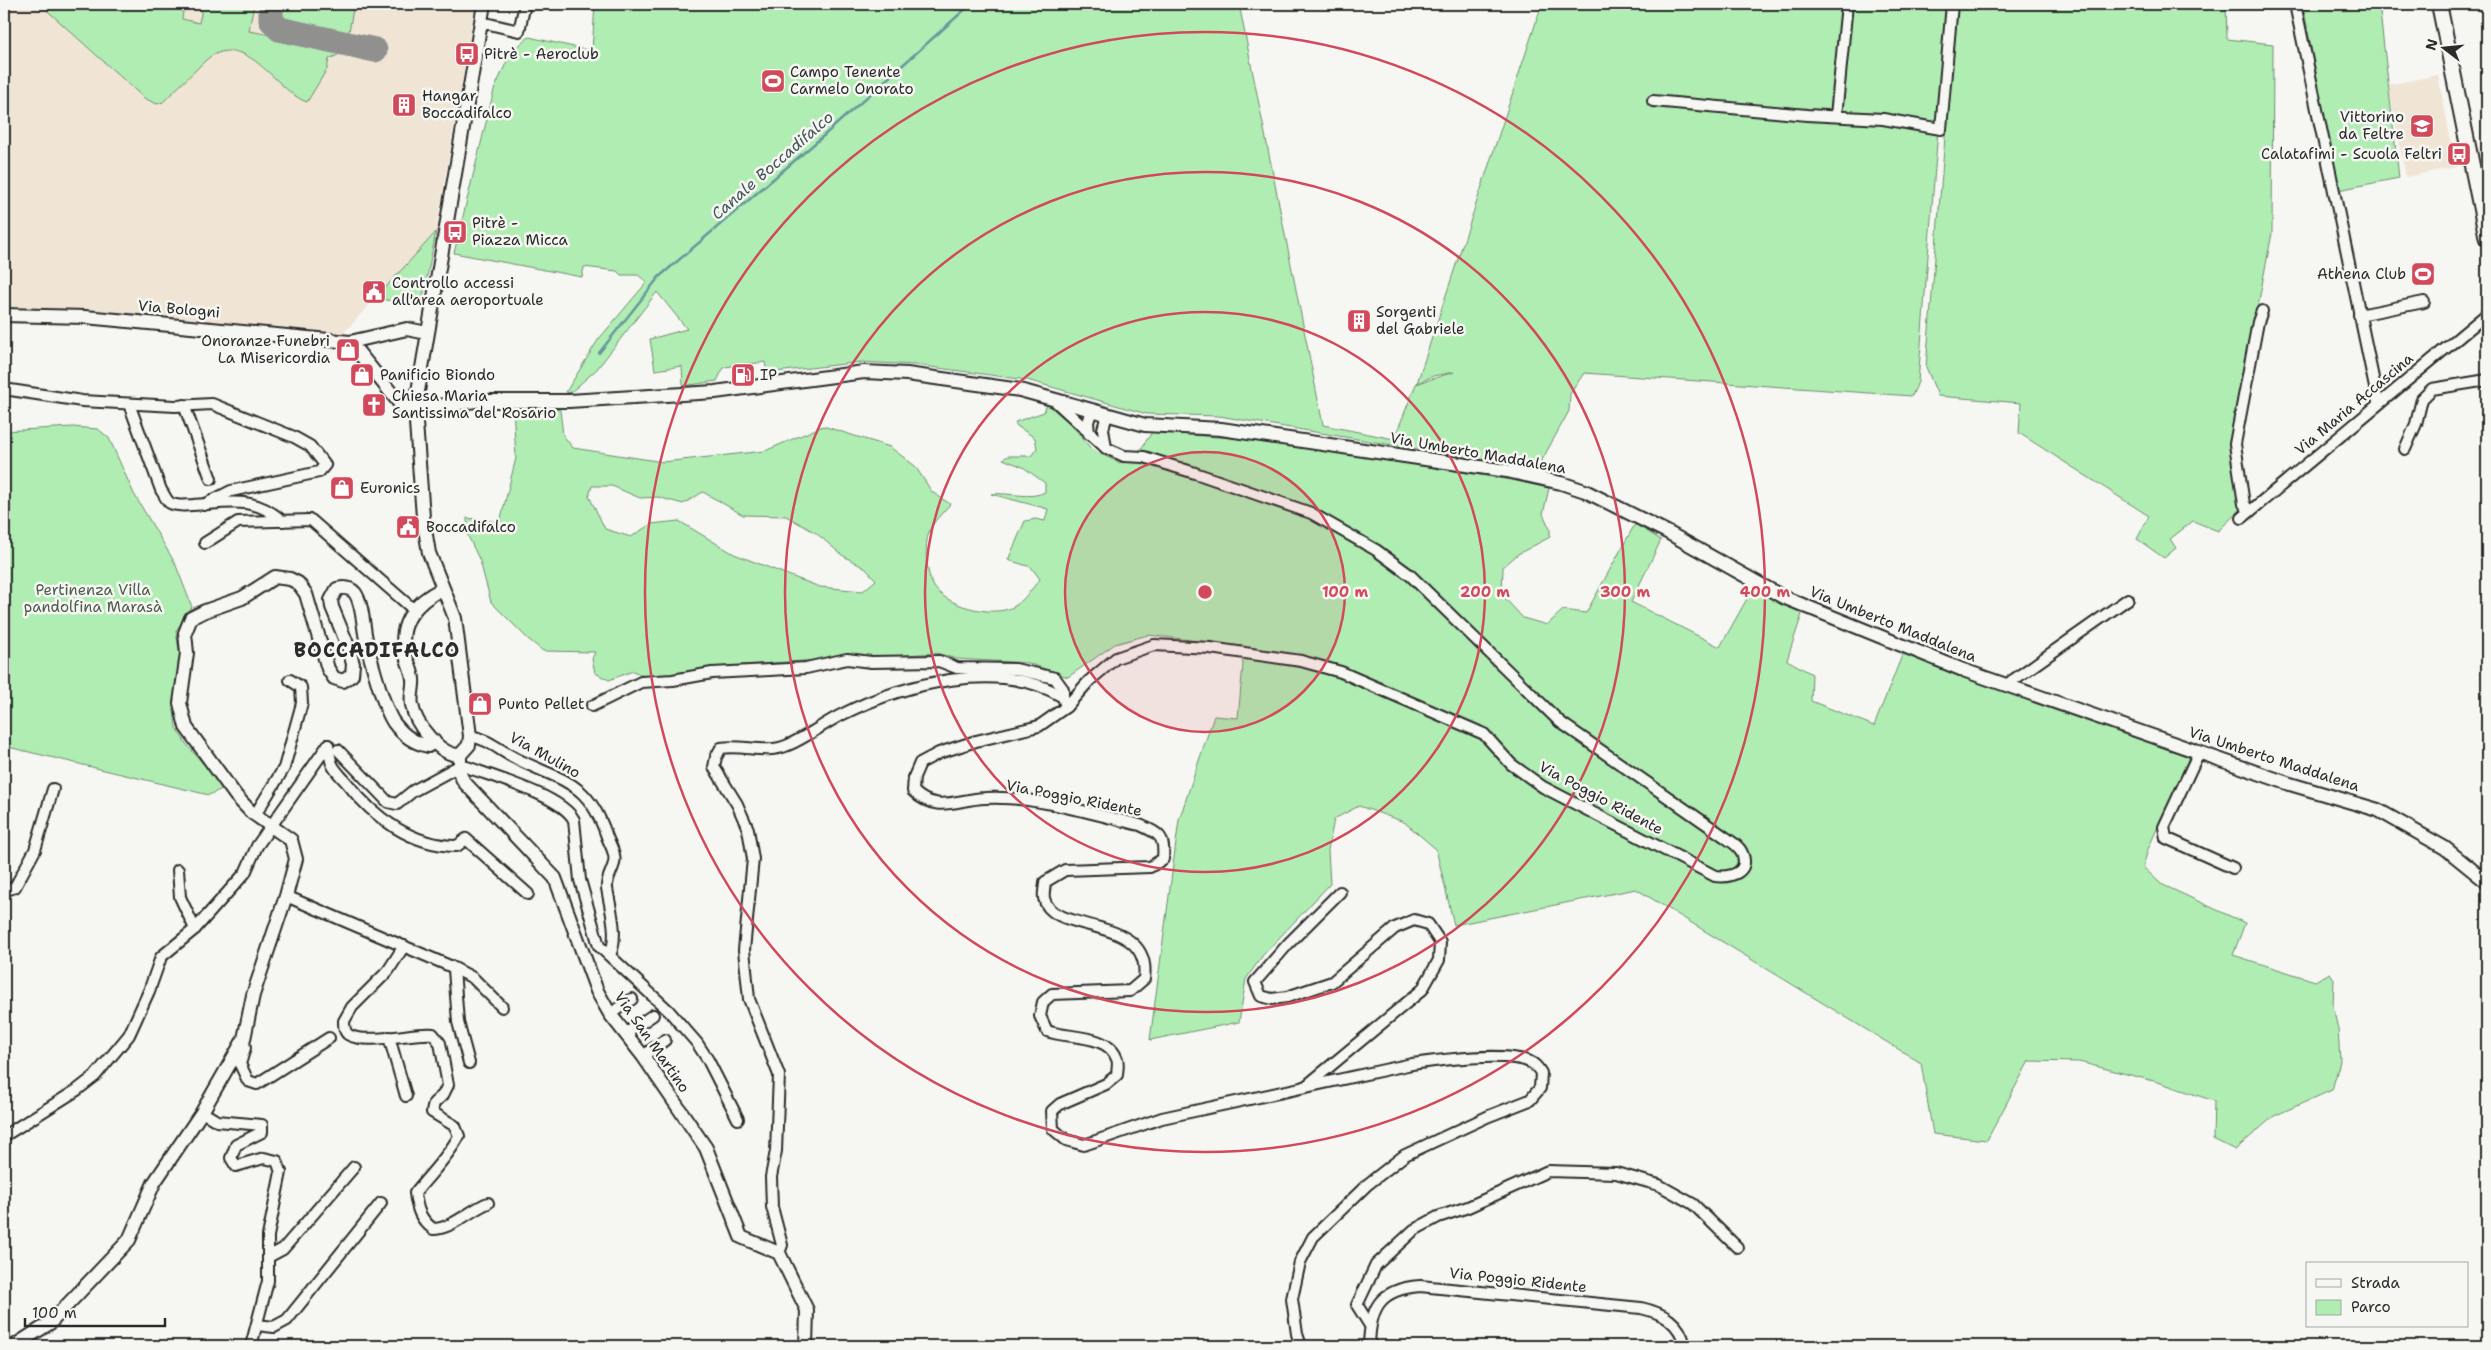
<svg xmlns="http://www.w3.org/2000/svg" width="2491" height="1350" viewBox="0 0 2491 1350" font-family="'Shantell Sans',sans-serif">
  <style>
    .built { fill: #f0e4d5 }
    .green { fill: #b0edb3; stroke: #6e8c6f; fill-rule: evenodd }
    .lines { fill: none; stroke-linecap: round; stroke-linejoin: round }
    .stream { stroke: #66979c; stroke-width: 2.5 }
    .taxiway { stroke: #90908e; stroke-width: 25 }
    .minor-casing { stroke: #2b2b2b; stroke-width: 14 }
    .tertiary-casing { stroke: #2b2b2b; stroke-width: 16 }
    .secondary-casing { stroke: #2b2b2b; stroke-width: 18 }
    .minor { stroke: #f6f6f2; stroke-width: 10 }
    .tertiary { stroke: #f6f6f2; stroke-width: 12 }
    .secondary { stroke: #f6f6f2; stroke-width: 14 }
    .ring { fill: none; stroke: #d1495b; stroke-width: 2.5 }
    .labels { text-anchor: middle; stroke-width: 5; stroke-linejoin: round; paint-order: stroke }
    .poi-label { font-size: 15px; fill: #2b2b2b; stroke: #f6f6f2; text-anchor: start }
    .street-label { font-size: 15px; fill: #2b2b2b; stroke: #f6f6f2 }
    .park-label { font-size: 15px; fill: #4c5c4d; stroke: #f6f6f2 }
    .water-label { font-size: 16px; font-style: italic; fill: #44585a; stroke: #f6f6f2 }
    .district-label { font-size: 20px; font-weight: bold; letter-spacing: 1px; fill: #2b2b2b; stroke: #f6f6f2 }
    .centre { fill: #d1495b; stroke: #f6f6f2; stroke-width: 2.5 }
    .ring-label { font-size: 15px; text-anchor: middle; font-weight: bold; fill: #d1495b; stroke: #f6f6f2; stroke-width: 5; stroke-linejoin: round; paint-order: stroke }
  </style>
  <rect width="100%" height="100%" fill="#f6f6f2"/>
  <filter id="ink" filterUnits="userSpaceOnUse"><feTurbulence type="fractalNoise" baseFrequency=".02" numOctaves="2"/><feDisplacementMap in="SourceGraphic" scale="10" xChannelSelector="R" yChannelSelector="G"/><feConvolveMatrix kernelMatrix="1 2 1 2 8 2 1 2 1" color-interpolation-filters="sRGB"/></filter>
  <g filter="url(#ink)">
    <!-- built -->
    <g class="built">
      <path d="M4 4H475L436 232 339 338 4 311Z"/>
      <path d="M2438 75 2456 167 2406 177 2388 85Z"/>
    </g>
    <!-- green -->
    <g class="green">
      <path d="M40 4H184L182 19 199 23 203 4H254L249 31 337 47 342 50V53L329 59 327 69 307 102C275 91 248 29 207 59L163 102 157 104 144 98Z"/>
      <path d="M275 4H354L348 37 343 41H338L287 30 276 22Z"/>
      <path d="M595 4H1239L1323 425 1394 439 1416 384 1454 372 1433 376 1417 383 1542 4H1948L1918 382 1912 396 1584 373 1570 394 1569 411 1537 469 1219 416 1147 414 1027 380 916 365 861 362 767 373 765 362 724 367 717 381 683 386 682 366 655 370 650 339 687 329 657 292 597 369 570 393 566 392 598 340 647 282 638 275H621L617 271 584 267 582 277 454 253 494 90 511 52 529 37 592 51Z"/>
      <path d="M1956 4H2226L2227 39 2273 44 2272 233 2236 420 2242 508 2218 531 2193 521 2170 539 2176 548 2164 558 2137 539 2149 516 2019 433 2021 403 1938 396 1926 367Z"/>
      <path d="M2310 4H2379L2399 178 2338 190 2303 5Z"/>
      <path d="M436 232 421 307 376 298Z"/>
      <path d="M1047 404 1072 425 1092 450 1120 463 1141 449 1152 432 1257 440 1512 480 1549 488 1543 514 1550 529V537L1518 554 1503 567 1502 595 1523 618 1547 625 1563 610 1586 613 1635 524 1661 540 1631 602 1720 647 1753 588 1803 611 1787 660 1812 674 1811 701 1874 726 1903 653 2189 757 2148 849 2143 867 2161 884 2245 923 2233 955 2315 981 2330 973 2334 979 2333 1007 2338 1029 2340 1061 2332 1090 2274 1116 2235 1150 2213 1139 2214 1101 2158 1082 2079 1062 2029 1061 1987 1140 1933 1134 1921 1063 1636 889 1454 925 1436 849 1404 822 1359 806 1334 819 1328 850 1330 884 1263 955 1246 979 1239 1022 1150 1040 1179 820 1214 716 1238 718 1243 665 1241 646 1148 635 1115 644 1068 677 1028 663 957 659 936 653 875 657 850 653 817 660 715 667 672 675 644 676 633 671 609 680 595 673 592 659 595 652 543 651 528 639 491 602 480 561 468 536 467 518 500 522 516 458 513 407 543 406 560 410 563 435 573 448 663 462 765 451 823 426 890 447 915 466 932 492 950 504C944 512 932 522 929 532 924 546 926 572 933 585 944 606 993 618 1013 607 1024 601 1032 588 1040 579L1031 567 1008 560 1025 521 1035 519 1045 521 1048 509 991 494C1009 492 1031 500 1045 492V483L1023 467 1003 459 1008 456H1031L1037 448 1035 438 1017 426 1015 422 1044 412ZM592 486H612L640 498 658 497 683 504 703 492 743 515 786 516 816 533 842 555 866 569 876 580 863 591 820 587 793 577 734 554 679 521 651 524 631 537 605 529 589 496Z"/>
      <path d="M73 427 98 429 109 438 134 494 175 563 192 607 176 631 180 657 174 708 176 728 187 745 224 788 209 795 4 746V431Z"/>
    </g>
    <g class="lines">
      <!-- stream -->
      <path class="stream" d="M599 353 659 277 821 138 971 4"/>
      <!-- taxiway -->
      <path class="taxiway" d="M271 4V20L279 29 375 50"/>
      <defs>
        <g id="minor">
          <path d="M2295 4 2378 402"/>
          <path d="M481 22 519 31 525 4"/>
          <path d="M1653 101 1807 115 1883 119 1941 129 1952 4"/>
          <path d="M1836 116 1847 4"/>
          <path d="M2359 315 2424 302"/>
          <path d="M4 389 82 401 175 406 212 404 294 437 310 446 325 465 319 472 231 491 204 505"/>
          <path d="M1053 399 1106 448 1124 456 1144 457 1195 473 1311 513 1376 550 1410 575 1560 722 1725 837C1730 841 1738 845 1741 851 1752 872 1731 878 1715 876L1543 787 1511 764 1484 734 1341 672 1301 661 1210 648 1154 645 1116 658 1089 681 1066 707 1039 726 976 741 939 753 920 763 914 777 913 791C936 814 957 799 985 798 1032 795 1093 814 1140 825 1160 834 1165 836 1163 859L1150 867 1065 870 1045 882C1045 887 1043 893 1044 898 1051 936 1153 913 1144 979L1130 991 1052 994 1043 1002 1040 1016 1047 1031C1068 1039 1108 1033 1117 1059 1119 1063 1117 1071 1117 1075L1106 1084 1060 1104 1052 1111 1053 1129 1066 1140 1084 1145 1162 1118 1412 1064C1440 1060 1505 1051 1530 1062 1535 1064 1538 1068 1541 1073L1540 1088 1530 1100 1489 1116 1405 1155 1368 1184 1313 1237 1300 1262 1292 1299 1297 1334 1301 1346"/>
          <path d="M129 404 161 490C164 494 166 500 170 503 177 507 186 505 193 505 228 503 254 495 282 521"/>
          <path d="M184 405 211 479"/>
          <path d="M1089 434 1088 422 1092 410"/>
          <path d="M1106 448 1103 429 1107 415"/>
          <path d="M2405 449 2416 424 2422 399 2432 389 2487 380"/>
          <path d="M2249 511 2244 504 2235 444 2258 322 2262 311"/>
          <path d="M2242 518 2487 314"/>
          <path d="M205 543 238 522 311 520 413 609"/>
          <path d="M2006 685 2128 599"/>
          <path d="M592 706 641 682 673 680 712 673 806 668 847 659 871 662 939 661 957 668 1015 669 1055 678 1063 689V697"/>
          <path d="M470 736C489 739 500 751 517 759 563 782 587 780 606 834 608 841 613 848 614 855 617 867 606 875 607 888 610 908 619 935 610 955"/>
          <path d="M328 745C329 751 330 759 332 764 335 771 342 777 347 783 373 817 412 846 457 846L466 839 528 894"/>
          <path d="M338 750 388 802 397 804 413 791 459 766 467 767C493 777 562 796 574 820L580 880 599 946 669 1011 697 1043 708 1060 738 1119"/>
          <path d="M2199 752 2164 827 2166 838 2233 868"/>
          <path d="M255 815 284 768 302 703 301 687 290 680"/>
          <path d="M178 870 180 897 195 929"/>
          <path d="M4 891 15 887 35 850 53 789"/>
          <path d="M286 896 450 966 473 978 502 1007"/>
          <path d="M404 946 388 971 352 1007 344 1021C344 1026 344 1032 349 1035 367 1045 413 1032 433 1034L440 1043 448 1085 443 1095 434 1103 432 1112 455 1126 459 1136C448 1157 430 1174 415 1193 417 1209 420 1219 433 1229 452 1229 470 1210 488 1203"/>
          <path d="M454 969 458 1022 469 1063"/>
          <path d="M610 1014 632 999"/>
          <path d="M625 1034 653 1015"/>
          <path d="M389 1037 406 1096"/>
          <path d="M244 1040 245 1048 240 1064 248 1081 257 1084 329 1038"/>
          <path d="M643 1056 665 1040"/>
          <path d="M1305 1087 1422 990 1439 960 1440 942 1428 924 1414 920 1395 928 1332 982 1287 997 1272 999 1261 996 1255 982 1288 944 1340 892"/>
          <path d="M202 1112 217 1121 262 1125V1132L236 1145 231 1158 236 1166 264 1158 277 1161 281 1172 268 1236V1281L251 1346"/>
          <path d="M4 1136 77 1090 95 1076 129 1035 149 991 161 957 195 929 245 873 257 846 328 745"/>
          <path d="M779 1253 782 1245 772 1207 771 1177 776 1151 779 1075 749 999 744 950 753 859 748 829 737 804 714 767 716 757 721 748C744 744 766 755 788 745 807 737 823 724 841 715 903 684 1000 658 1063 697L1066 707"/>
          <path d="M268 1257 283 1249 354 1167"/>
          <path d="M1369 1324 1357 1305 1376 1265 1414 1230 1438 1217 1468 1207 1548 1171 1616 1173 1659 1185 1693 1204 1737 1247"/>
          <path d="M257 1325 274 1327 287 1320 381 1203"/>
          <path d="M1369 1346C1370 1308 1379 1289 1420 1286L1641 1308C1663 1313 1680 1322 1685 1346"/>
        </g>
        <g id="tertiary">
          <path d="M4 315 85 317 350 342 407 329 427 333"/>
          <path d="M350 342 401 405 415 409 476 401H569L715 392 864 372 907 374 1020 390 1145 425 1221 429 1507 471 1561 483 1585 491 1667 532 1783 597 1963 670 2290 784 2378 810 2445 848 2487 882"/>
          <path d="M442 589C417 601 397 623 405 653 407 661 412 670 413 679 414 687 410 697 412 705 415 724 440 756 460 755"/>
          <path d="M460 755 469 745 470 736 455 618 429 553 423 517 415 409 484 4"/>
          <path d="M460 755V774L464 782 555 878 597 991 610 1014 643 1056 706 1148 741 1237 779 1253 807 1310 806 1346"/>
          <path d="M14 1346 50 1323 129 1240 154 1183 202 1112 244 1039 253 995 286 896 296 859 291 840 251 812 236 796 186 727 180 703 187 653 185 633 191 618 205 611 242 598 275 577 290 579 298 583 306 594 328 669 334 678 343 681 352 675 353 664 348 646 332 607 331 600 337 589C344 587 350 587 355 593 362 603 363 622 365 634 368 651 384 710 394 723 402 734 414 743 428 746L434 741"/>
        </g>
        <path id="secondary" d="M2439 4 2487 239"/>
      </defs>
      <!-- minor casing -->
      <use href="#minor" class="minor-casing"/>
      <!-- tertiary casing -->
      <use href="#tertiary" class="tertiary-casing"/>
      <!-- secondary casing -->
      <use href="#secondary" class="secondary-casing"/>
      <!-- minor -->
      <use href="#minor" class="minor"/>
      <!-- tertiary -->
      <use href="#tertiary" class="tertiary"/>
      <!-- secondary -->
      <use href="#secondary" class="secondary"/>
    </g>
  </g>
  <!-- distance rings -->
  <circle cx="1205" cy="592" r="140" fill="#d1495b" fill-opacity=".12"/>
  <g class="ring">
    <circle cx="1205" cy="592" r="140"/>
    <circle cx="1205" cy="592" r="280"/>
    <circle cx="1205" cy="592" r="420"/>
    <circle cx="1205" cy="592" r="560"/>
  </g>
  <!-- icons -->
  <defs>
    <symbol id="bus-square" viewBox="-11 -11 22 22"><rect x="-9" y="-9" width="18" height="18" rx="4" fill="#d1495b" stroke="#f6f6f2"/><path d="M-5-6H5V4H4V6H2V4H-2V6H-4V4H-5ZM-3.5-4V0h7V-4ZM-3.5 1.2v1.5H-2V1.2ZM2 1.2v1.5H3.5V1.2Z" fill="#fff"/></symbol>
    <symbol id="stadium-square" viewBox="-11 -11 22 22"><rect x="-9" y="-9" width="18" height="18" rx="4" fill="#d1495b" stroke="#f6f6f2"/><path d="M0-5a6.5 5 0 1 0 0 10a6.5 5 0 1 0 0-10ZM-3.5-1.8h7v3.6h-7Z" fill="#fff"/></symbol>
    <symbol id="building-square" viewBox="-11 -11 22 22"><rect x="-9" y="-9" width="18" height="18" rx="4" fill="#d1495b" stroke="#f6f6f2"/><path d="M-4-6H4V6H1V3H-1V6H-4ZM-2.5-4.3h1.7v1.8h-1.7ZM.8-4.3h1.7v1.8H.8ZM-2.5-1h1.7V.8h-1.7ZM.8-1h1.7V.8H.8Z" fill="#fff"/></symbol>
    <symbol id="school-square" viewBox="-11 -11 22 22"><rect x="-9" y="-9" width="18" height="18" rx="4" fill="#d1495b" stroke="#f6f6f2"/><path d="M0-5L7-2L0 1L-7-2ZM-4 1L0 2.5L4 1V4Q0 6-4 4Z" fill="#fff"/></symbol>
    <symbol id="civic-square" viewBox="-11 -11 22 22"><rect x="-9" y="-9" width="18" height="18" rx="4" fill="#d1495b" stroke="#f6f6f2"/><path d="M-.6-6.5H3V-4.5H.6V-3L4-1V1h2V6H-6V1h2V-1L-.6-3ZM-1.2 2.5V6h2.4V2.5Z" fill="#fff"/></symbol>
    <symbol id="shop-square" viewBox="-11 -11 22 22"><rect x="-9" y="-9" width="18" height="18" rx="4" fill="#d1495b" stroke="#f6f6f2"/><path d="M-5-2.5h2.3a2.7 3.5 0 0 1 5.4 0H5L5.5 6h-11ZM-1.5-2.5h3a1.5 2.3 0 0 0-3 0Z" fill="#fff"/></symbol>
    <symbol id="fuel-square" viewBox="-11 -11 22 22"><rect x="-9" y="-9" width="18" height="18" rx="4" fill="#d1495b" stroke="#f6f6f2"/><path d="M-5.5-6h7V0h2V4h1.3V-2.5L3-4.5l.8-.8L6-3V5H2.5V1h-1V6h-7ZM-4.2-4.7v3.2H.2V-4.7Z" fill="#fff"/></symbol>
    <symbol id="church-square" viewBox="-11 -11 22 22"><rect x="-9" y="-9" width="18" height="18" rx="4" fill="#d1495b" stroke="#f6f6f2"/><path d="M-1.2-6h2.4v3.5h3.3v2.4h-3.3V6h-2.4V-.1h-3.3v-2.4h3.3Z" fill="#fff"/></symbol>
  </defs>
  <g fill-rule="evenodd">
    <use href="#bus-square" x="453" y="40" width="28" height="28"/>
    <use href="#stadium-square" x="759" y="67" width="28" height="28"/>
    <use href="#building-square" x="390" y="91" width="28" height="28"/>
    <use href="#school-square" x="2408" y="112" width="28" height="28"/>
    <use href="#bus-square" x="2445" y="140" width="28" height="28"/>
    <use href="#bus-square" x="441" y="218" width="28" height="28"/>
    <use href="#stadium-square" x="2409" y="260" width="28" height="28"/>
    <use href="#civic-square" x="360" y="278" width="28" height="28"/>
    <use href="#building-square" x="1345" y="307" width="28" height="28"/>
    <use href="#shop-square" x="334" y="336" width="28" height="28"/>
    <use href="#shop-square" x="348" y="361" width="28" height="28"/>
    <use href="#fuel-square" x="729" y="361" width="28" height="28"/>
    <use href="#church-square" x="360" y="391" width="28" height="28"/>
    <use href="#shop-square" x="328" y="474" width="28" height="28"/>
    <use href="#civic-square" x="394" y="513" width="28" height="28"/>
    <use href="#shop-square" x="466" y="690" width="28" height="28"/>
  </g>
  <g class="labels">
    <!-- poi labels -->
    <g class="poi-label">
      <text x="484" y="59">Pitrè - Aeroclub</text>
      <text x="790" y="77">Campo Tenente<tspan x="790" dy="17">Carmelo Onorato</tspan></text>
      <text x="422" y="101">Hangar<tspan x="422" dy="17">Boccadifalco</tspan></text>
      <text x="2404" y="122" text-anchor="end">Vittorino<tspan x="2404" dy="17">da Feltre</tspan></text>
      <text x="2442" y="159" text-anchor="end">Calatafimi - Scuola Feltri</text>
      <text x="472" y="228">Pitrè -<tspan x="472" dy="17">Piazza Micca</tspan></text>
      <text x="2406" y="279" text-anchor="end">Athena Club</text>
      <text x="392" y="288">Controllo accessi<tspan x="392" dy="17">all'area aeroportuale</tspan></text>
      <text x="1376" y="317">Sorgenti<tspan x="1376" dy="17">del Gabriele</tspan></text>
      <text x="330" y="346" text-anchor="end">Onoranze Funebri<tspan x="330" dy="17">La Misericordia</tspan></text>
      <text x="380" y="380">Panificio Biondo</text>
      <text x="760" y="380">IP</text>
      <text x="392" y="401">Chiesa Maria<tspan x="392" dy="17">Santissima del Rosario</tspan></text>
      <text x="360" y="493">Euronics</text>
      <text x="426" y="532">Boccadifalco</text>
      <text x="498" y="709">Punto Pellet</text>
    </g>
    <!-- street labels -->
    <g class="street-label">
      <text transform="translate(179 309) rotate(5)" y="5">Via Bologni</text>
      <text transform="translate(2354 404) rotate(-40)" y="5">Via Maria Accascina</text>
      <text transform="translate(1478 453) rotate(10)" y="5">Via Umberto Maddalena</text>
      <text transform="translate(1893 624) rotate(22)" y="5">Via Umberto Maddalena</text>
      <text transform="translate(545 755) rotate(29)" y="5">Via Mulino</text>
      <text transform="translate(2274 759) rotate(18)" y="5">Via Umberto Maddalena</text>
      <text transform="translate(1074 798) rotate(11)" y="5">Via Poggio Ridente</text>
      <text transform="translate(1601 798) rotate(28)" y="5">Via Poggio Ridente</text>
      <text transform="translate(652 1042) rotate(55)" y="5">Via San Martino</text>
      <text transform="translate(1518 1280) rotate(6)" y="5">Via Poggio Ridente</text>
    </g>
    <!-- park labels -->
    <g class="park-label">
      <text x="93" y="595">Pertinenza Villa<tspan x="93" dy="17">pandolfina Marasà</tspan></text>
    </g>
    <!-- water labels -->
    <g class="water-label">
      <text transform="translate(772 165) rotate(-41)" y="6">Canale Boccadifalco</text>
    </g>
    <!-- district labels -->
    <g class="district-label">
      <text x="377" y="657">BOCCADIFALCO</text>
    </g>
  </g>
  <circle cx="1205" cy="592" r="8" class="centre"/>
  <g class="ring-label">
    <text x="1345" y="597">100 m</text>
    <text x="1485" y="597">200 m</text>
    <text x="1625" y="597">300 m</text>
    <text x="1765" y="597">400 m</text>
  </g>
  <!-- margin -->
  <rect width="2491" height="1350" fill="none" stroke="#f6f6f2" stroke-width="20"/>
  <rect x="10" y="10" width="2471" height="1330" fill="none" stroke="#2b2b2b" stroke-width="2" filter="url(#ink)"/>
  <!-- legend -->
  <rect x="2306" y="1262" width="162" height="65" fill="#f6f6f2" stroke="#a5a5a2"/>
  <rect x="2316" y="1279" width="25" height="8" fill="#f6f6f2" stroke="#a5a5a2"/>
  <text x="2351" y="1288" font-size="15" fill="#2b2b2b">Strada</text>
  <rect x="2316" y="1300" width="25" height="15" fill="#b0edb3" stroke="#a5a5a2"/>
  <text x="2351" y="1312" font-size="15" fill="#2b2b2b">Parco</text>
  <!-- north arrow -->
  <g transform="translate(2444 48) rotate(286)" stroke="#f6f6f2" stroke-width="4" paint-order="stroke">
  <path d="M0-4L9 19L0 12L-9 19Z" fill="#2b2b2b"/>
  <text y="-8" font-size="14" font-weight="bold" text-anchor="middle" fill="#2b2b2b">N</text>
  </g>
  <!-- scale -->
  <path d="M25 1318v8h140v-8" fill="none" stroke="#2b2b2b" stroke-width="2.5"/>
  <text x="32" y="1318" font-size="15" fill="#2b2b2b" stroke="#f6f6f2" stroke-width="4" paint-order="stroke">100 m</text>
</svg>
